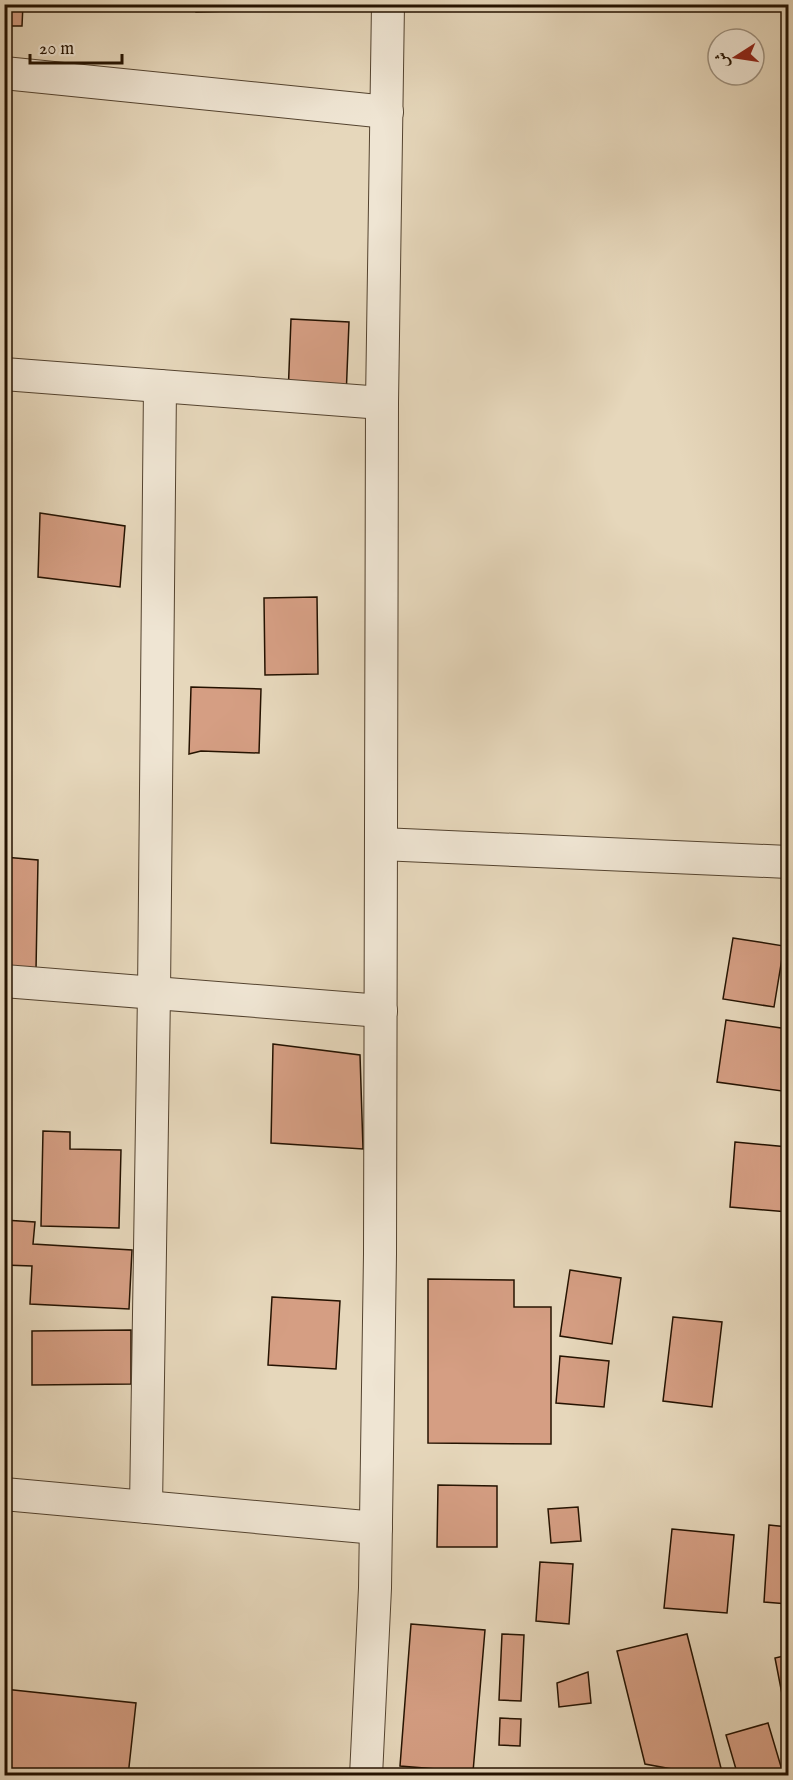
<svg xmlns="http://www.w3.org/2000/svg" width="793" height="1780" viewBox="0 0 793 1780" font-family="'IM FELL English',Amiri,serif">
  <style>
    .building { fill: #d59e83; stroke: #241200; stroke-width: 1.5 }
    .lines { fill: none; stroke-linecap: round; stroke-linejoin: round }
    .street-casing { stroke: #54432f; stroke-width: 34 }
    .street { stroke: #efe5d3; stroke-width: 32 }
  </style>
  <rect width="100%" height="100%" fill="#e6d7bb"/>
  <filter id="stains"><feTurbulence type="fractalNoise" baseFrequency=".00333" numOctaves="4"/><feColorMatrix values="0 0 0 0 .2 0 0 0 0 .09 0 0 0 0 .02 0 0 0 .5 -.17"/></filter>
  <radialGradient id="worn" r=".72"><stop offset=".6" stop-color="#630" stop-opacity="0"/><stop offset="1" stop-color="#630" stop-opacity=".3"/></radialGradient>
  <!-- building -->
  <g class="building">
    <path d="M4 4H23L22 26H4Z"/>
    <path d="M195 4H269L268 10 196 12Z"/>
    <path d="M291 319 349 322 346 398 288 396Z"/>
    <path d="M40 513 125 526 120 587 38 577Z"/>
    <path d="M317 597 318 674 265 675 264 598Z"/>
    <path d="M191 687 261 689 259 753 201 751 189 754Z"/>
    <path d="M4 857 38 860 36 970 4 965Z"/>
    <path d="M733 938 784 946 774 1007 723 999Z"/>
    <path d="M726 1020 788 1029 782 1091 717 1082Z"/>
    <path d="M273 1044 360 1055 363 1149 271 1143Z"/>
    <path d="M43 1131 70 1132V1149L121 1150 119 1228 41 1226Z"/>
    <path d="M735 1142 788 1147V1212L730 1207Z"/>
    <path d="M4 1220 35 1222 33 1244 132 1250 129 1309 30 1304 32 1266 4 1265Z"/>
    <path d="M570 1270 621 1278 612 1344 560 1336Z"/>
    <path d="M428 1279 514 1280V1307H551V1444L428 1443Z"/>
    <path d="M272 1297 340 1301 336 1369 268 1365Z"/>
    <path d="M673 1317 722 1322 712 1407 663 1401Z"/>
    <path d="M131 1330V1384L32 1385V1331Z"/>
    <path d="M560 1356 609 1361 604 1407 556 1403Z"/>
    <path d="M438 1485 497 1486V1547H437Z"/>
    <path d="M578 1507 581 1541 551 1543 548 1509Z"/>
    <path d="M769 1525 788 1527V1604L764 1602Z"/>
    <path d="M672 1529 734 1535 727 1613 664 1608Z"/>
    <path d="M540 1562 573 1564 569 1624 536 1621Z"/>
    <path d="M411 1624 485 1630 473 1772 400 1766Z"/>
    <path d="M502 1634 524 1635 521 1701 499 1700Z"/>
    <path d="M687 1634 723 1776H710L645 1764 617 1651Z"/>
    <path d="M788 1655V1725L775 1658Z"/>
    <path d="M588 1672 591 1703 559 1707 557 1683Z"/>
    <path d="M4 1689 136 1703 128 1776H36L4 1772Z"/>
    <path d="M500 1718 521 1719 520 1746 499 1745Z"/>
    <path d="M768 1723 782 1770 764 1776H738L726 1735Z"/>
  </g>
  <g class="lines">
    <defs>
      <g id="street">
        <path d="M4 73 387 112"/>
        <path d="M4 374 382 403"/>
        <path d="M381 844 788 862"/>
        <path d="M4 981 381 1011"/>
        <path d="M4 1494 376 1528"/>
        <path d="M146 1507 154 993 160 386"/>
        <path d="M366 1776 375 1588 380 1254 382 403 388 4"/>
      </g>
    </defs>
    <!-- street casing -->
    <use href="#street" class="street-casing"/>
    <!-- street -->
    <use href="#street" class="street"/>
  </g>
  <!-- margin -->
  <rect width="793" height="1780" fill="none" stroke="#e6d7bb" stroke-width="24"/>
  <rect x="6" y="6" width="781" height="1768" fill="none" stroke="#241200" stroke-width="3"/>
  <rect x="12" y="12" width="769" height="1756" fill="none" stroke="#241200" stroke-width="1.5"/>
  <!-- north arrow -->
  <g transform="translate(736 57) rotate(258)"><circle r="28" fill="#efe5d3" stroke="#9e917f" stroke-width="1.5"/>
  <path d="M0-4.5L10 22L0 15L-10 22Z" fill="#8f2418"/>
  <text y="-9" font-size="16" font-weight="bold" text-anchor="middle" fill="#241200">ش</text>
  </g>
  <!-- scale -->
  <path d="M30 54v9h92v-9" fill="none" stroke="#241200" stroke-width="3"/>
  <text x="39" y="54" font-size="18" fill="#241200" stroke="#efe5d3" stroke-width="4.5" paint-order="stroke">20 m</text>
  <rect width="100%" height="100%" filter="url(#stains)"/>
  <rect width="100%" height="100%" fill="url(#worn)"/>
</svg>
